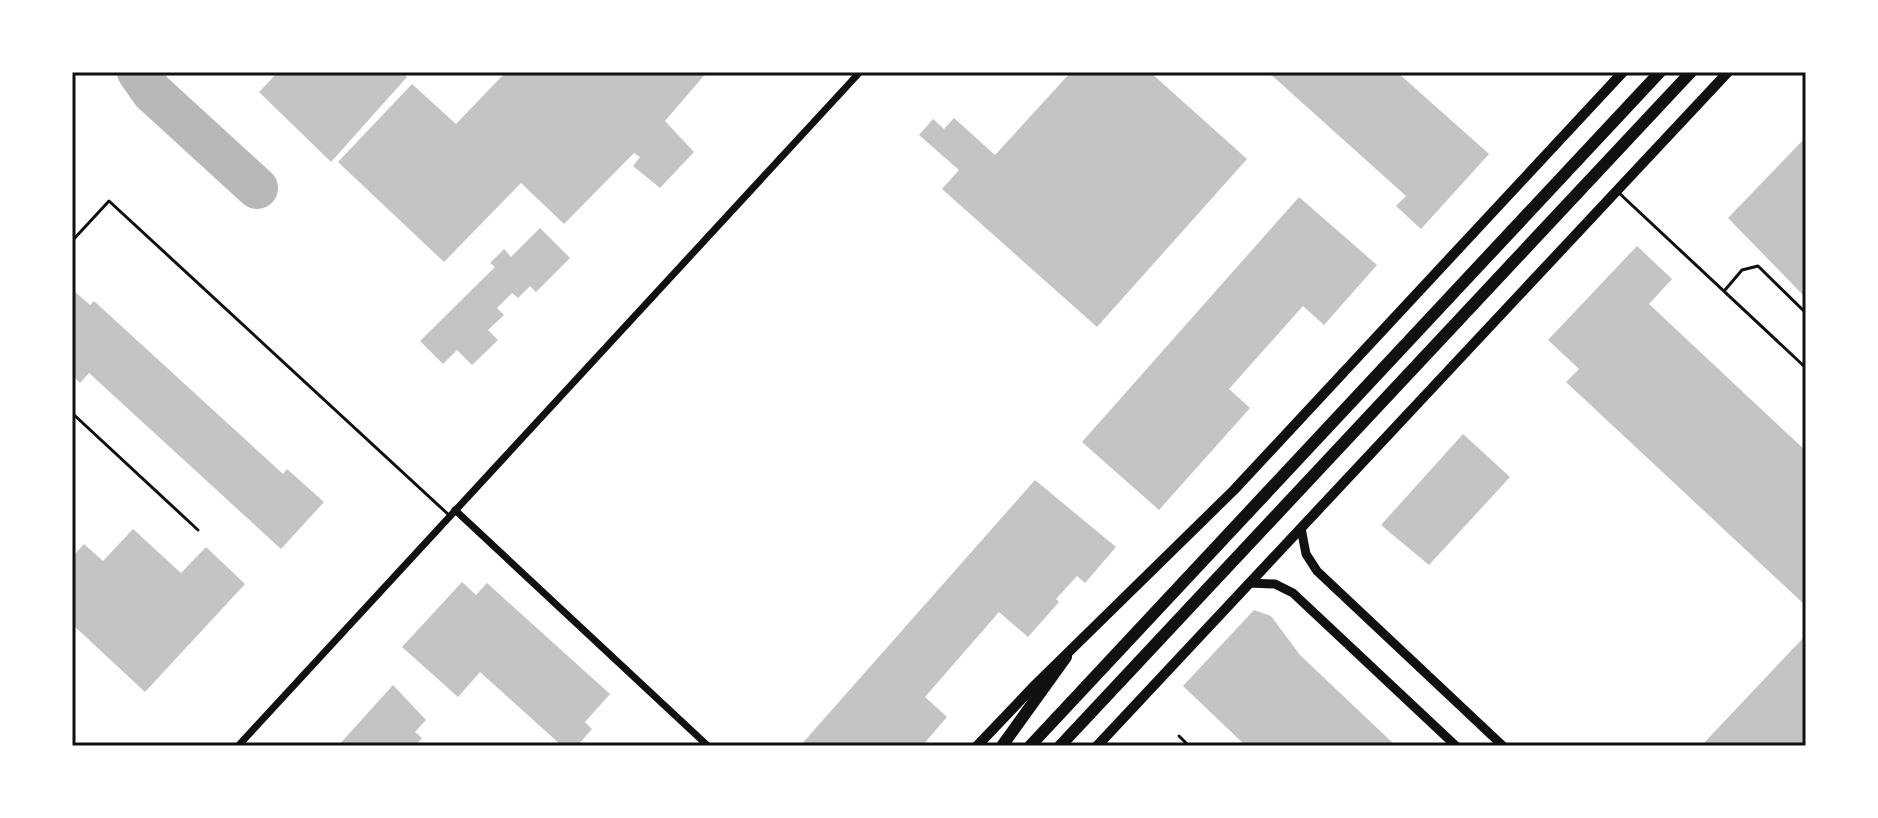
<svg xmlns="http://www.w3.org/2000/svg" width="1878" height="818" viewBox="0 0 1878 818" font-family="Figtree,sans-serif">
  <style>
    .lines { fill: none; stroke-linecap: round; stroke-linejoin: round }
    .taxiway { stroke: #b8b8b8; stroke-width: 42 }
    .building { fill: #c4c4c4 }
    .service { stroke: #111; stroke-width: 3 }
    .minor { stroke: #111; stroke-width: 7 }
    .tertiary { stroke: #111; stroke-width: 9 }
    .secondary { stroke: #111; stroke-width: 10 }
    .motorway { stroke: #111; stroke-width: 12 }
    .neatline { fill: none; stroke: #111; stroke-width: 3 }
  </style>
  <rect width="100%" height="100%" fill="#fff"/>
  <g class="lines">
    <!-- taxiway -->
    <path class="taxiway" d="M138 72 152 92 257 188"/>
  </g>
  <!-- building -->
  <g class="building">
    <path d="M278 72H401L407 77 331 162 259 92Z"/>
    <path d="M506 72H707L665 121 694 152 660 188 633 166 640 157 634 153 564 224 521 183 444 262 338 162 412 84 456 124Z"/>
    <path d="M1071 72H1150L1247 159 1097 327 942 189 959 170 919 135 933 119 944 129 954 118 995 155Z"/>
    <path d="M1268 72H1397L1489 154 1421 229 1396 206 1406 196Z"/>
    <path d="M1806 137V298L1728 218Z"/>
    <path d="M1299 197 1377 265 1324 325 1303 306 1229 389 1250 408 1159 510 1082 442Z"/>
    <path d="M540 228 570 258 536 292 530 286 518 298 512 293 497 308 504 315 488 330 498 340 472 365 457 350 443 364 420 341 495 267 490 263 504 249 511 257Z"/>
    <path d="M1637 246 1672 279 1649 304 1806 451V606L1566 382 1579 369 1548 340Z"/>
    <path d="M72 289 90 305 94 301 283 474 287 469 324 502 281 549 89 373 80 383 72 375Z"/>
    <path d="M1463 434 1510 477 1429 565 1381 525Z"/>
    <path d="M1035 480 1116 547 1085 583 1077 576 1056 599 1059 602 1028 637 999 612 925 697 947 717 922 746H800Z"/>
    <path d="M133 529 181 573 206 547 245 584 145 692 72 624V557L84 544 103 561Z"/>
    <path d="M462 582 476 595 487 583 610 694 585 722 592 729 577 746H562L480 672 458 697 402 647Z"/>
    <path d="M1254 610 1271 616 1300 655 1396 746H1246L1183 686Z"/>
    <path d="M1806 635V746H1701Z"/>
    <path d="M393 685 426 720 415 732 422 738 415 746H338Z"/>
  </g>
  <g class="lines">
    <!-- service -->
    <g class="service">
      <path d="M1619 193 1806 368"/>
      <path d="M72 241 109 201 450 516"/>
      <path d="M1725 290 1742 270 1758 266 1806 313"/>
      <path d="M72 413 198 530"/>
      <path d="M1179 736 1189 746"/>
    </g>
    <!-- minor -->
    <g class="minor">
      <path d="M455 510 708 746"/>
      <path d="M238 746 860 72"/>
    </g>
    <!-- tertiary -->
    <g class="tertiary">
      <path d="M1301 528 1306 554 1317 571 1503 746"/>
      <path d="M1249 583 1275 584 1293 593 1456 746"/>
    </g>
    <!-- secondary -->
    <g class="secondary">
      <path d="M977 746 1036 684 1234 490 1623 72"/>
      <path d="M1097 746 1728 72"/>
    </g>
    <!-- motorway -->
    <g class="motorway">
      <path d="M1002 746 1066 657"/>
      <path d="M1030 746 1660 72"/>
      <path d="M1060 746 1691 72"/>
    </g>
  </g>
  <!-- border -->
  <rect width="1878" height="818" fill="none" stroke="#ffffff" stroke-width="148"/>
  <rect x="74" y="74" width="1730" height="670" class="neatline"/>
</svg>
